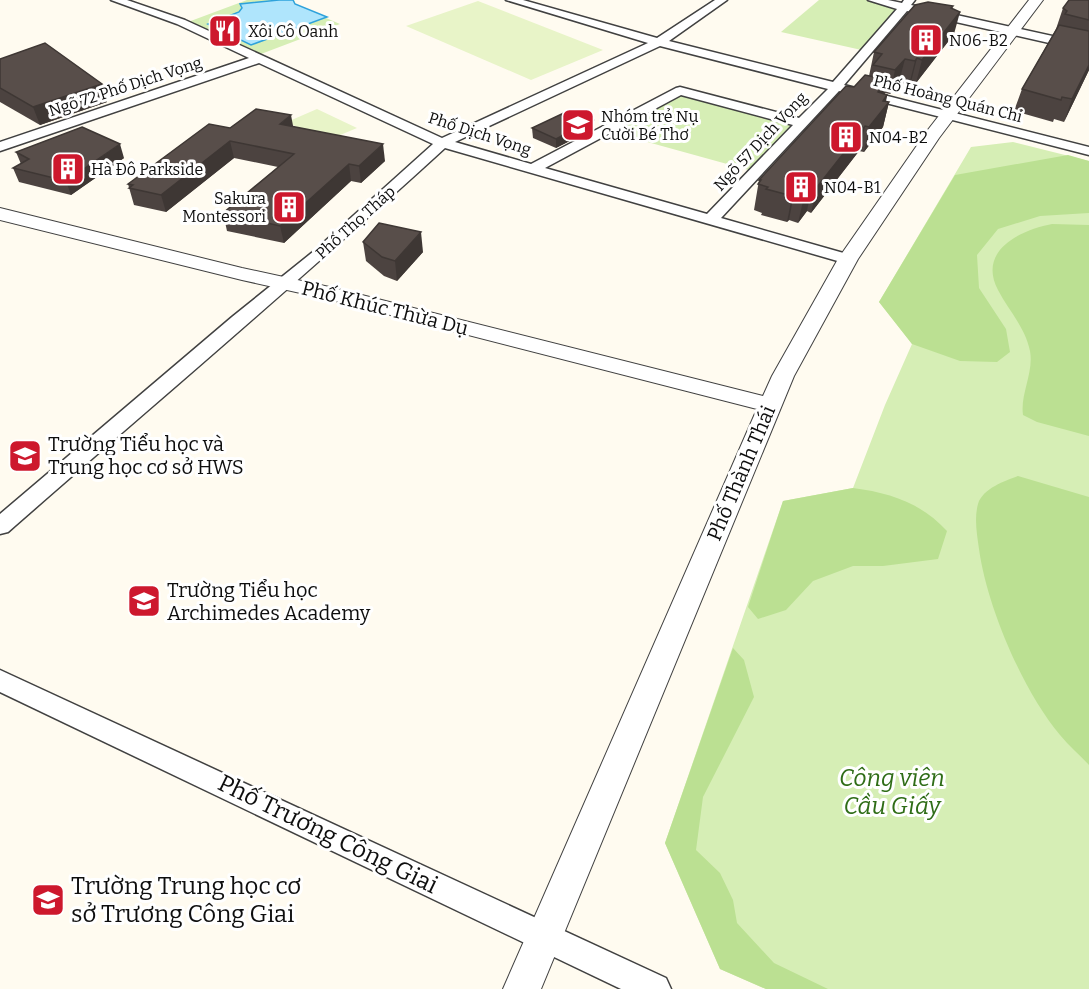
<svg xmlns="http://www.w3.org/2000/svg" width="1089" height="989" viewBox="0 0 1089 989" font-family="Bitter,serif">
  <style>
    .green { fill: #d6eeb5 }
    .forest { fill: #bbe092 }
    .pitch { fill: #e8f4c8 }
    .water { fill: #afe5fc; stroke: #2ea2db; stroke-width: 1.5 }
    .lines { fill: none; stroke-linecap: round; stroke-linejoin: round }
    .minor-casing { stroke: #414141; stroke-width: 3 }
    .tertiary-casing { stroke: #414141; stroke-width: 2 }
    .minor { fill: #fff; fill-rule: evenodd }
    .tertiary { fill: #fff; fill-rule: evenodd }
    .wall { fill: #4c4340 }
    .shaded-wall { fill: #3e3734 }
    .building { fill: #584e4a; stroke: #3e3734; stroke-width: 1.5 }
    .labels { text-anchor: middle; stroke-width: 6; stroke-linejoin: round; paint-order: stroke }
    .far-poi-label { font-size: 16px; fill: #0e0e0e; stroke: #fff; text-anchor: start }
    .far-street-label { font-size: 16px; fill: #0e0e0e; stroke: #fff }
    .street-label { font-size: 20px; fill: #0e0e0e; stroke: #fff }
    .poi-label { font-size: 20px; fill: #0e0e0e; stroke: #fff; text-anchor: start }
    .near-park-label { font-size: 24px; font-style: italic; fill: #2f6d17; stroke: #fff }
    .near-street-label { font-size: 24px; fill: #0e0e0e; stroke: #fff }
    .near-poi-label { font-size: 24px; fill: #0e0e0e; stroke: #fff; text-anchor: start }
  </style>
  <rect width="100%" height="100%" fill="#fffbf0"/>
  <!-- green -->
  <g class="green">
    <path d="M247 0H294L296 5 340 24 261 54 188 22Z"/>
    <path d="M819 0H873L904 8 866 51 781 32Z"/>
    <path d="M674 93 801 123 756 172 604 130Z"/>
    <path d="M1013 142 1089 161V989H766L720 969 665 843 783 501 853 488 885 405 912 344 879 302 971 147Z"/>
  </g>
  <!-- forest -->
  <g class="forest">
    <path d="M1068 155 1089 161V213L1040 216 998 229 977 255 979 288 1006 329 1010 352 997 362 960 361 912 344 879 302 955 175Z"/>
    <path d="M1052 224 1089 225V436L1037 422 1023 415C1020 394 1034 373 1030 351 1025 327 1009 311 998 290 977 250 1021 230 1052 224Z"/>
    <path d="M1018 476 1089 497V765C1080 755 1069 746 1060 735 1023 691 987 607 979 549 977 535 974 518 978 504 983 488 1005 481 1018 476Z"/>
    <path d="M853 488C891 493 921 503 947 531L938 559 883 566H853L813 581 786 610 758 619 748 607 783 501Z"/>
    <path d="M733 648 744 660 754 697 703 797 696 850 720 873 733 900 737 923 774 963 828 989H766L720 969 665 843Z"/>
  </g>
  <!-- pitch -->
  <g class="pitch">
    <path d="M478 1 603 50 531 80 406 26Z"/>
    <path d="M317 109 357 128 326 141 287 122Z"/>
  </g>
  <!-- water -->
  <path class="water" d="M279 0H293L295 4 327 17 251 45 208 24 239 12 242 8 240 4Z"/>
  <g class="lines">
    <defs>
      <g id="minor">
        <path d="M111 0H127L185 20 442 138 648 43 506 0H523L657 38 715 0H727L669 41 833 82 897 9 868 0H888L902 3 904 0H915L911 5 1089 44V52L907 11 844 85 1089 147V155L839 91 721 218 854 256 856 259 854 262 848 264 445 148C302 279 154 404 8 532L0 534V514L232 317 314 251 433 144 259 63 0 151V142L249 58 177 24ZM660 46 828 89 799 118 680 87 676 88 531 164 455 142ZM681 95 793 125 707 214 545 168Z"/>
        <path d="M0 670 666 978 671 989H621L0 692Z"/>
      </g>
      <path id="tertiary" d="M1029 0H1043L939 138 858 259 794 376 541 989H503L757 409 332 300 242 280 0 220V208L242 268 334 288 763 396 772 376 838 259 927 131Z"/>
    </defs>
    <!-- minor casing -->
    <use href="#minor" class="minor-casing"/>
    <!-- tertiary casing -->
    <use href="#tertiary" class="tertiary-casing"/>
    <!-- minor -->
    <use href="#minor" class="minor"/>
    <!-- tertiary -->
    <use href="#tertiary" class="tertiary"/>
  </g>
  <!-- wall -->
  <g class="wall">
    <path d="M1089 0V70L1064 122 1054 119 1053 122 1014 111 1022 89 1056 29 1063 8Z"/>
    <path d="M953 6 952 9 954 34 916 83 911 82 909 85 899 82 890 94 885 93 884 94 887 95 886 102H889L883 127 864 152 859 151 811 213 807 211 798 223 789 220 787 222 761 215 762 213 754 210 759 180 854 87 869 76 874 52Z"/>
    <path d="M0 59 102 84 107 102 40 125 0 102Z"/>
    <path d="M293 127 385 161 361 183 351 181 284 243 227 231 223 213 278 167 234 158 166 212 134 205 128 184 230 128Z"/>
    <path d="M532 128 593 129 556 148 533 138Z"/>
    <path d="M16 152 124 158 71 195 19 182 13 168 21 164Z"/>
    <path d="M363 242 423 252 397 281 384 276 366 261Z"/>
  </g>
  <!-- shaded-wall -->
  <g class="shaded-wall">
    <path d="M960 12 954 34 916 83 922 60Z"/>
    <path d="M917 58 911 82 909 85 915 61Z"/>
    <path d="M905 59 899 82 890 94 895 70Z"/>
    <path d="M1089 65V70L1064 122 1072 99Z"/>
    <path d="M888 80 882 104 878 92Z"/>
    <path d="M102 84 107 102 40 125 33 107Z"/>
    <path d="M887 95 884 109 889 102 883 127 864 152 869 127 883 101Z"/>
    <path d="M291 115 294 131 280 124Z"/>
    <path d="M593 120V129L556 148V139Z"/>
    <path d="M865 126 859 151 811 213 817 187Z"/>
    <path d="M230 141 234 158 166 212 161 195Z"/>
    <path d="M120 144 124 158 71 195 66 181Z"/>
    <path d="M383 144 385 161 361 183 359 166Z"/>
    <path d="M349 164 351 181 284 243 280 226Z"/>
    <path d="M812 185 807 211 798 223 804 197Z"/>
    <path d="M794 194 789 220 787 222 792 196Z"/>
    <path d="M421 232 423 252 397 281 395 261Z"/>
  </g>
  <!-- building -->
  <g class="building">
    <path d="M1069 0H1089V20L1065 14 1067 11 1063 8Z"/>
    <path d="M928 2 953 6 951 8 960 12 922 60 917 58 915 61 905 59 895 70 873 65 882 54 874 52 915 5Z"/>
    <path d="M1059 25 1089 31V65L1072 99 1062 97 1061 100 1022 89Z"/>
    <path d="M45 43 102 84 33 107 0 88V59Z"/>
    <path d="M865 75 888 80 878 92 887 95 883 101 889 102 869 127 865 126 817 187 812 185 804 197 794 194 792 196 766 189 768 187 758 184 761 180H759L846 86 854 87Z"/>
    <path d="M256 109 291 115 280 124 383 144 359 166 349 164 280 226 223 213 294 154 230 141 161 195 129 188 133 185 128 184 209 124 230 128Z"/>
    <path d="M570 110 593 120 556 139 532 128Z"/>
    <path d="M82 127 120 144 66 181 13 168 29 159 16 152Z"/>
    <path d="M379 223 421 232 395 261 382 257 363 242Z"/>
  </g>
  <!-- icons -->
  <defs>
    <symbol id="restaurant-square" viewBox="-11 -11 22 22"><rect x="-9" y="-9" width="18" height="18" rx="4" fill="#cd182d" stroke="#fff"/><path d="M-5-6h1v4h1v-4h1v4h1v-4h1v5L-1.5 .5V6h-2V.5L-5-1ZM5-6V6H3V1.5H1.5Q1.5-4 5-6Z" fill="#fff"/></symbol>
    <symbol id="building-square" viewBox="-11 -11 22 22"><rect x="-9" y="-9" width="18" height="18" rx="4" fill="#cd182d" stroke="#fff"/><path d="M-4-6H4V6H1V3H-1V6H-4ZM-2.5-4.3h1.7v1.8h-1.7ZM.8-4.3h1.7v1.8H.8ZM-2.5-1h1.7V.8h-1.7ZM.8-1h1.7V.8H.8Z" fill="#fff"/></symbol>
    <symbol id="school-square" viewBox="-11 -11 22 22"><rect x="-9" y="-9" width="18" height="18" rx="4" fill="#cd182d" stroke="#fff"/><path d="M0-5L7-2L0 1L-7-2ZM-4 1L0 2.5L4 1V4Q0 6-4 4Z" fill="#fff"/></symbol>
  </defs>
  <g fill-rule="evenodd">
    <use href="#restaurant-square" x="206" y="12" width="38" height="38"/>
    <use href="#building-square" x="907" y="21" width="38" height="38"/>
    <use href="#school-square" x="559" y="106" width="38" height="38"/>
    <use href="#building-square" x="827" y="118" width="38" height="38"/>
    <use href="#building-square" x="49" y="150" width="38" height="38"/>
    <use href="#building-square" x="782" y="168" width="38" height="38"/>
    <use href="#building-square" x="270" y="188" width="38" height="38"/>
    <use href="#school-square" x="6" y="437" width="38" height="38"/>
    <use href="#school-square" x="125" y="582" width="38" height="38"/>
    <use href="#school-square" x="29" y="881" width="38" height="38"/>
  </g>
  <g class="labels">
    <!-- far-poi labels -->
    <g class="far-poi-label">
      <text x="248" y="37">Xôi Cô Oanh</text>
      <text x="949" y="46">N06-B2</text>
      <text x="601" y="122">Nhóm trẻ Nụ<tspan x="601" dy="18">Cười Bé Thơ</tspan></text>
      <text x="869" y="143">N04-B2</text>
      <text x="91" y="175">Hà Đô Parkside</text>
      <text x="824" y="193">N04-B1</text>
      <text x="266" y="204" text-anchor="end">Sakura<tspan x="266" dy="18">Montessori</tspan></text>
    </g>
    <!-- far-street labels -->
    <g class="far-street-label">
      <text transform="translate(125 86) rotate(-18)" y="6">Ngõ 72 Phố Dịch Vọng</text>
      <text transform="translate(948 98) rotate(14)" y="6">Phố Hoàng Quán Chi</text>
      <text transform="translate(480 133) rotate(18)" y="6">Phố Dịch Vọng</text>
      <text transform="translate(760 141) rotate(-47)" y="6">Ngõ 57 Dịch Vọng</text>
      <text transform="translate(355 222) rotate(-42)" y="6">Phố Thọ Tháp</text>
    </g>
    <!-- street labels -->
    <g class="street-label">
      <text transform="translate(385 308) rotate(14)" y="7">Phố Khúc Thừa Dụ</text>
      <text transform="translate(741 473) rotate(-67)" y="7">Phố Thành Thái</text>
    </g>
    <!-- poi labels -->
    <g class="poi-label">
      <text x="48" y="451">Trường Tiểu học và<tspan x="48" dy="23">Trung học cơ sở HWS</tspan></text>
      <text x="167" y="597">Trường Tiểu học<tspan x="167" dy="23">Archimedes Academy</tspan></text>
    </g>
    <!-- near-park labels -->
    <g class="near-park-label">
      <text x="892" y="786">Công viên<tspan x="892" dy="28">Cầu Giấy</tspan></text>
    </g>
    <!-- near-street labels -->
    <g class="near-street-label">
      <text transform="translate(328 834) rotate(26)" y="8">Phố Trương Công Giai</text>
    </g>
    <!-- near-poi labels -->
    <g class="near-poi-label">
      <text x="71" y="894">Trường Trung học cơ<tspan x="71" dy="28">sở Trương Công Giai</tspan></text>
    </g>
  </g>
</svg>
